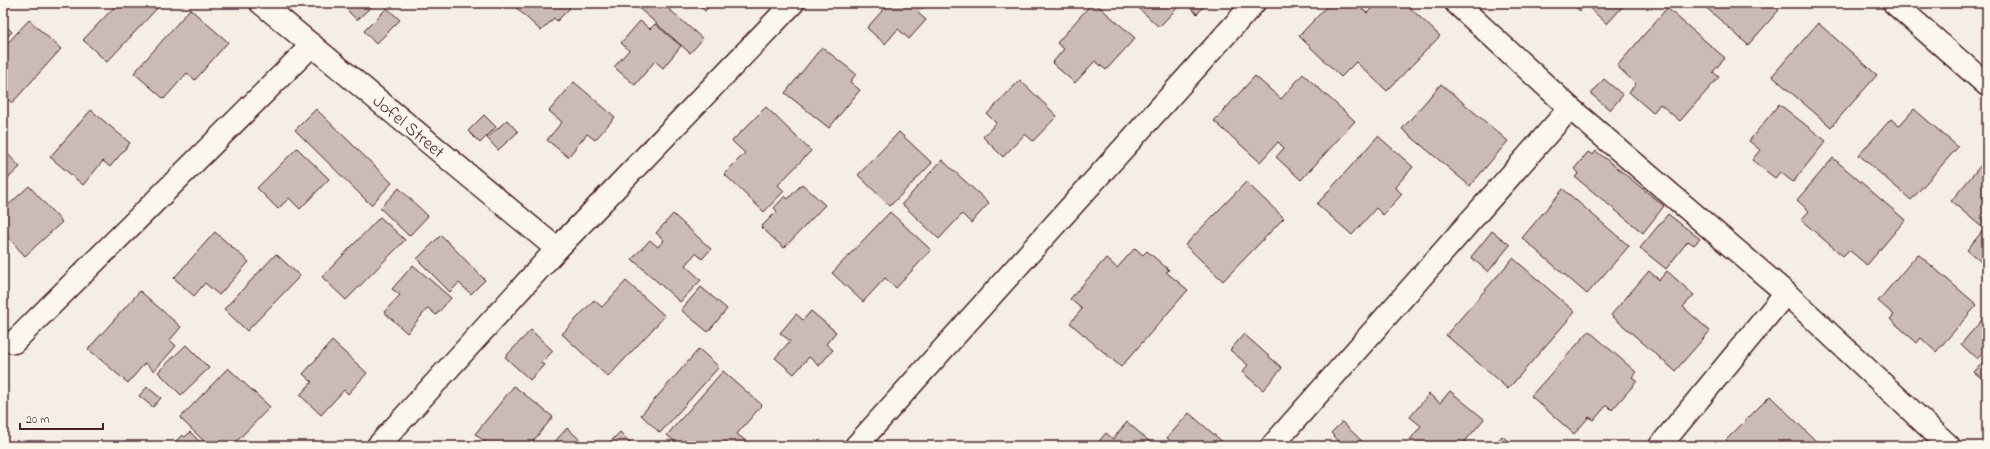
<svg xmlns="http://www.w3.org/2000/svg" width="1990" height="449" viewBox="0 0 1990 449" font-family="'Indie Flower',sans-serif">
  <style>
    .lines { fill: none; stroke-linecap: round; stroke-linejoin: round }
    .stream { stroke: #8d7174; stroke-width: 8 }
    .building { fill: #cabbb6; stroke: #4a1f2b }
    .minor-casing { stroke: #4a1f2b; stroke-width: 25 }
    .minor { stroke: #fbf7ec; stroke-width: 22 }
    .labels { text-anchor: middle; stroke-width: 3.5; stroke-linejoin: round; paint-order: stroke }
    .street-label { font-size: 18px; fill: #4a1f2b; stroke: #fbf7ec }
  </style>
  <rect width="100%" height="100%" fill="#f4eee4"/>
  <filter id="ink" filterUnits="userSpaceOnUse"><feTurbulence type="fractalNoise" baseFrequency=".025" numOctaves="2"/><feDisplacementMap in="SourceGraphic" scale="8" xChannelSelector="R" yChannelSelector="G"/><feConvolveMatrix kernelMatrix="1 2 1 2 8 2 1 2 1" color-interpolation-filters="sRGB"/></filter>
  <g filter="url(#ink)">
    <g class="lines">
      <!-- stream -->
      <path class="stream" d="M3 444 9 446"/>
    </g>
    <!-- building -->
    <g class="building">
      <path d="M118 3H162L107 62 83 40Z"/>
      <path d="M344 3H369L372 6 357 20 342 5Z"/>
      <path d="M511 3H565L570 8 557 21 554 18 541 31Z"/>
      <path d="M633 3H662L703 39 690 53Z"/>
      <path d="M696 3H712L705 11Z"/>
      <path d="M889 3H928L918 13 926 20 909 39 898 29 885 44 867 28Z"/>
      <path d="M1092 3H1095L1135 38 1106 70 1095 61 1075 83 1052 63 1064 49 1057 43Z"/>
      <path d="M1133 3H1174L1178 7 1159 27Z"/>
      <path d="M1185 3H1207L1197 14Z"/>
      <path d="M1330 3H1355L1367 13 1377 3H1405L1440 36 1387 91 1356 62 1341 77 1299 36Z"/>
      <path d="M1571 3H1626L1607 24 1585 4 1580 11Z"/>
      <path d="M1701 3H1771L1779 10 1748 45Z"/>
      <path d="M387 8 400 20 376 44 364 31Z"/>
      <path d="M1667 8 1725 58 1713 72 1719 77 1680 121 1660 104 1653 113 1629 92 1636 84 1617 66Z"/>
      <path d="M190 9 228 42 195 80 187 73 164 99 134 73Z"/>
      <path d="M29 20 61 49 12 103 3 95V48Z"/>
      <path d="M640 21 650 29 655 24 681 46 663 68 655 61 635 85 614 67 629 50 621 43Z"/>
      <path d="M3 23 12 32 3 41Z"/>
      <path d="M1818 23 1877 75 1831 127 1772 76Z"/>
      <path d="M822 47 856 74 850 82 860 90 829 128 785 93Z"/>
      <path d="M1303 74 1355 121 1301 180 1276 157 1284 148 1278 142 1260 162 1214 121 1255 76 1281 99Z"/>
      <path d="M1604 79 1623 95 1610 110 1591 94Z"/>
      <path d="M1020 80 1057 116 1033 141 1025 134 1003 157 983 137 996 123 987 114Z"/>
      <path d="M574 82 615 117 595 140 587 134 568 157 547 140 562 122 549 111Z"/>
      <path d="M1441 84 1508 141 1470 186 1402 129Z"/>
      <path d="M1779 104 1826 141 1793 182 1780 172 1775 178 1752 160 1760 150 1749 141Z"/>
      <path d="M766 107 811 151 778 185 784 191 764 212 724 174 745 153 732 141Z"/>
      <path d="M316 109 392 183 371 205 295 130Z"/>
      <path d="M1914 109 1958 147 1911 200 1859 155 1891 119 1899 126Z"/>
      <path d="M91 110 130 143 110 167 103 161 83 185 50 157Z"/>
      <path d="M484 115 496 127 480 143 468 131Z"/>
      <path d="M507 120 518 132 498 150 487 138Z"/>
      <path d="M899 132 932 163 890 206 858 175Z"/>
      <path d="M1378 136 1413 167 1395 187 1402 194 1383 215 1376 208 1352 235 1317 204Z"/>
      <path d="M297 148 329 179 300 209 289 198 278 209 257 188Z"/>
      <path d="M3 149 20 167 3 183Z"/>
      <path d="M1596 151 1664 206 1643 233 1575 177 1579 173 1574 169 1588 152 1593 155Z"/>
      <path d="M1833 158 1905 220 1867 265 1849 250 1843 256 1801 220 1809 211 1797 200Z"/>
      <path d="M1987 158V267L1967 250 1984 229 1951 201Z"/>
      <path d="M942 160 989 203 971 223 962 214 939 239 902 204Z"/>
      <path d="M1246 182 1284 218 1223 281 1185 245Z"/>
      <path d="M802 184 825 205 784 248 761 227 777 211 774 208 785 196 788 199Z"/>
      <path d="M29 186 62 222 25 256 3 232V210Z"/>
      <path d="M399 188 428 216 409 236 380 208Z"/>
      <path d="M1563 189 1629 246 1587 294 1522 238Z"/>
      <path d="M890 212 931 250 896 288 885 278 863 302 832 273Z"/>
      <path d="M673 214 711 249 702 259 696 253 685 265 701 280 680 302 632 259 650 240 658 247 664 240 656 233Z"/>
      <path d="M1668 214 1700 239 1694 245 1688 241 1666 269 1640 248Z"/>
      <path d="M380 217 405 240 346 300 322 277Z"/>
      <path d="M1492 231 1510 245 1488 272 1471 257Z"/>
      <path d="M215 232 249 262 219 295 205 283 194 296 174 278Z"/>
      <path d="M441 235 485 280 471 294 459 283 450 292 417 259Z"/>
      <path d="M1135 248 1143 255 1147 251 1169 270 1166 272 1188 290 1121 367 1070 323 1082 309 1070 299 1106 258 1117 268Z"/>
      <path d="M276 254 300 276 247 331 224 309Z"/>
      <path d="M1918 254 1977 305 1936 352 1921 338 1917 343 1890 319 1894 315 1878 301Z"/>
      <path d="M1513 258 1575 312 1508 389 1446 335Z"/>
      <path d="M413 265 451 298 436 315 428 308 407 333 384 312 400 295 392 289Z"/>
      <path d="M1649 271 1659 280 1667 271 1694 295 1683 307 1710 331 1675 371 1611 315Z"/>
      <path d="M626 281 665 316 608 377 562 334 594 300 602 307Z"/>
      <path d="M701 287 727 309 708 332 681 310Z"/>
      <path d="M140 291 181 327 170 340 176 346 154 371 145 363 128 383 88 349Z"/>
      <path d="M811 311 836 332 826 344 833 350 819 366 809 357 794 374 775 358 790 341 780 333 796 314 803 320Z"/>
      <path d="M1987 314V348L1977 359 1961 344Z"/>
      <path d="M531 330 553 351 541 363 544 365 530 380 505 357Z"/>
      <path d="M1589 331 1636 372 1632 377 1637 381 1612 410 1607 405 1594 420 1589 417 1574 434 1531 396Z"/>
      <path d="M1244 334 1282 368 1263 390 1242 372 1248 365 1230 350Z"/>
      <path d="M332 341 367 373 348 394 344 390 321 415 300 395 312 382 303 374Z"/>
      <path d="M186 345 209 368 181 395 158 372Z"/>
      <path d="M699 349 719 367 660 433 641 415Z"/>
      <path d="M1987 358V383L1974 372Z"/>
      <path d="M228 368 270 407 232 446H209L180 418Z"/>
      <path d="M723 371 762 405 737 434 746 441 741 446H680L667 435Z"/>
      <path d="M514 386 553 417 529 446H490L475 434Z"/>
      <path d="M147 387 161 398 153 407 139 396Z"/>
      <path d="M1450 391 1484 419 1461 446H1405L1421 426 1410 417 1429 394 1440 403Z"/>
      <path d="M1770 396 1821 446H1732L1726 440Z"/>
      <path d="M1189 413 1225 444 1223 446H1176L1167 438Z"/>
      <path d="M1127 422 1155 446H1095L1106 433 1113 439Z"/>
      <path d="M1342 422 1367 446H1344L1331 433Z"/>
      <path d="M567 428 587 446H551Z"/>
      <path d="M190 432 204 446H171L182 435 185 437Z"/>
      <path d="M620 432 634 446H606Z"/>
      <path d="M1502 436 1514 446H1493Z"/>
    </g>
    <g class="lines">
      <defs>
        <g id="minor">
          <path d="M261 3 557 249"/>
          <path d="M1456 3 1570 108 1786 293 1949 446"/>
          <path d="M1894 3 1987 85"/>
          <path d="M14 342 312 45"/>
          <path d="M378 446 557 249 793 3"/>
          <path d="M856 446 1254 3"/>
          <path d="M1272 446 1570 108"/>
          <path d="M1660 446 1786 293"/>
        </g>
      </defs>
      <!-- minor casing -->
      <use href="#minor" class="minor-casing"/>
      <!-- minor -->
      <use href="#minor" class="minor"/>
    </g>
  </g>
  <g class="labels">
    <!-- street labels -->
    <g class="street-label">
      <text transform="translate(409 126) rotate(40)" y="6">Jofel Street</text>
    </g>
  </g>
  <!-- margin -->
  <rect width="1990" height="449" fill="none" stroke="#fbf7ec" stroke-width="16"/>
  <rect x="8" y="8" width="1974" height="433" fill="none" stroke="#4a1f2b" stroke-width="1.5" filter="url(#ink)"/>
  <!-- scale -->
  <path d="M20 423v6h83v-6" fill="none" stroke="#4a1f2b" stroke-width="2"/>
  <text x="26" y="423" font-size="12" fill="#4a1f2b" stroke="#fbf7ec" stroke-width="3" paint-order="stroke">20 m</text>
</svg>
